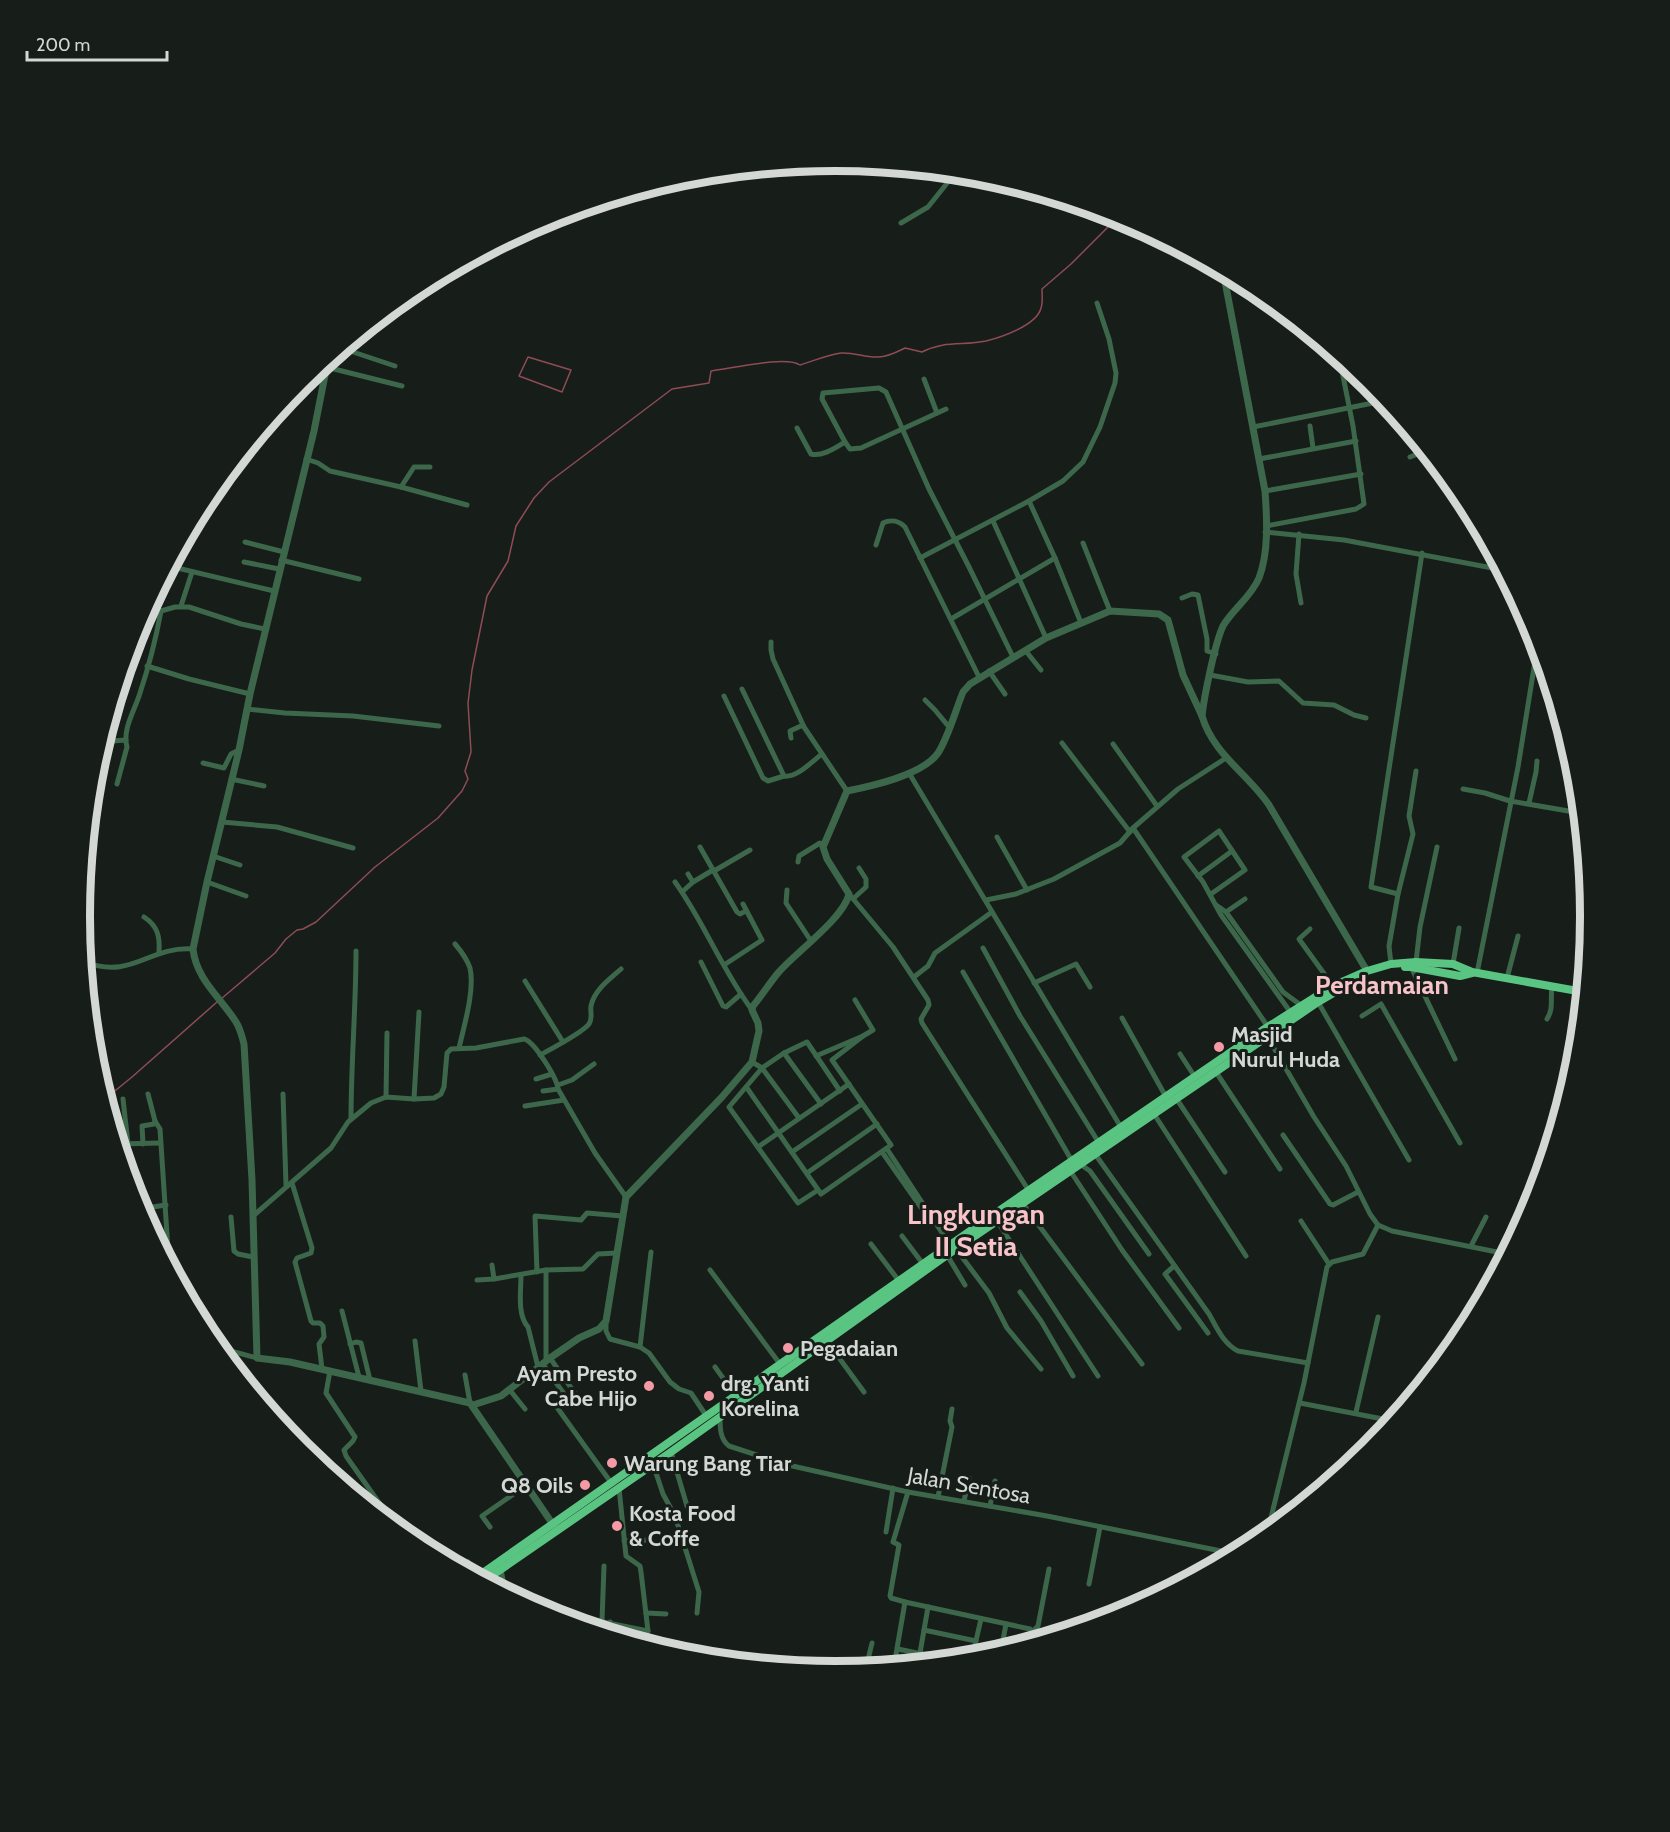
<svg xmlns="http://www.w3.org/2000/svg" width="1670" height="1832" viewBox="0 0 1670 1832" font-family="Cabin,sans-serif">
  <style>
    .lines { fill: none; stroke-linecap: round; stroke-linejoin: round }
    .stream { stroke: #8e4c55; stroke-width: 1.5 }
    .minor { stroke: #3d674b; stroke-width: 5 }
    .tertiary { stroke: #3d674b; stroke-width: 7 }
    .trunk { stroke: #5ac482; stroke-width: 8 }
    .poi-dot { fill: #f49aa5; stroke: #171d19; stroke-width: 2 }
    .labels { text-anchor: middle; stroke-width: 6; stroke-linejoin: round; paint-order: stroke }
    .poi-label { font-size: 22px; font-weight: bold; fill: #d4d8d5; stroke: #171d19; text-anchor: start }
    .street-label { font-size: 22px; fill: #d4d8d5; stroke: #171d19 }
    .quarter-label { font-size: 26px; font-weight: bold; fill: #f8c4c9; stroke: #171d19 }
    .district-label { font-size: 28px; font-weight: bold; fill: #f8c4c9; stroke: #171d19 }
    .rim { fill: none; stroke: #d4d8d5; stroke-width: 8 }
  </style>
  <rect width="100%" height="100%" fill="#171d19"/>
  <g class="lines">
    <!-- stream -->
    <g class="stream">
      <path d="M528 357 571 370 562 392 519 376Z"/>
      <path d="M221 999 275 953 286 939 297 930 303 929 316 922 375 867 438 818 462 791 468 779 465 771 471 752 468 703 472 670 487 596 508 561 516 526 534 498 549 482 672 389 709 383 711 371C730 369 786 355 800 365 813 361 827 355 841 353 854 352 866 358 878 357 888 357 897 352 905 348L922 352C945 340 963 346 986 341 1002 337 1037 325 1041 308 1043 303 1042 295 1042 289L1071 264 1119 216"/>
      <path d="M105 1099 132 1077 217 1002"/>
    </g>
    <!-- minor -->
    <g class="minor">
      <path d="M901 223 928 207 956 172"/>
      <path d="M1226 287 1245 283"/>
      <path d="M341 348 395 366"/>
      <path d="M326 367 402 386"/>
      <path d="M924 379 937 413"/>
      <path d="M1310 426 1313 448"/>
      <path d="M1253 427 1378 402 1387 403"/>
      <path d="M797 428 811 454C822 457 835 448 845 442L822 399 823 393 879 388 886 392 929 489 969 567 1013 657"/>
      <path d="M845 442 850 449 861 448 946 409"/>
      <path d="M1410 457 1420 453 1425 449"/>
      <path d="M306 459 318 463 330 471 401 487 467 505"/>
      <path d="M1259 459 1356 441"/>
      <path d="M401 487 414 467H430"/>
      <path d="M1265 491 1361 474"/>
      <path d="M1029 501 1055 558 1081 623"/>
      <path d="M993 521 1046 638"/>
      <path d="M1266 526 1356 509 1364 504 1353 426 1341 366"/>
      <path d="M1265 532 1344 540 1503 570"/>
      <path d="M1299 534 1296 574 1301 603"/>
      <path d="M245 542 284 552"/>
      <path d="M1083 543 1110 611"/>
      <path d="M876 545 883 523C891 519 899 521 905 527L979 677"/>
      <path d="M920 558 1029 501 1063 481 1083 462 1100 427 1115 383 1116 373 1109 339 1097 303"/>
      <path d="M281 560 359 579"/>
      <path d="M244 562 279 569"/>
      <path d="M169 566 274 591"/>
      <path d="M1182 598 1192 594 1198 595 1207 639V651L1216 654"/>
      <path d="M181 606 192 572"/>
      <path d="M147 607 161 611 175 607H189L241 624 265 629"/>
      <path d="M951 619 1055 558"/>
      <path d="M771 642V650L773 659 804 727 847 791"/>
      <path d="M1025 650 1041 670"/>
      <path d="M147 666 189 679 250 694"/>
      <path d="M989 671 1005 694"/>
      <path d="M1210 675 1248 682 1279 681 1303 703 1334 705 1354 715 1366 718"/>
      <path d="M742 689 784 776C797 778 811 762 822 754"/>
      <path d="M724 696 763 778 768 781 784 776"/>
      <path d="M925 700 935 710 949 727"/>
      <path d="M247 709 285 713 353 716 439 726"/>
      <path d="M791 738 790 731 803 725"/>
      <path d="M1062 743 1130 832"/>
      <path d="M1113 744 1157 806"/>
      <path d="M97 760 105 763 112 741 126 740"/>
      <path d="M203 763 224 768 231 754 239 750"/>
      <path d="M909 773 1122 1129"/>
      <path d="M231 779 264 786"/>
      <path d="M117 784 127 747C122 729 135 710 140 693 149 666 156 638 161 611"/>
      <path d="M1463 789 1485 793 1510 801 1580 813"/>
      <path d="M1529 803 1536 772 1537 761"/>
      <path d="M1572 811 1578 786"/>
      <path d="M222 822 277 827 353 848"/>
      <path d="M1133 828 1268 1027"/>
      <path d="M997 837 1027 890"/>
      <path d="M700 847 737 912 740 914 746 911"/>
      <path d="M213 856 240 865"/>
      <path d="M798 862 799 856 820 843 823 844"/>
      <path d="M714 871 750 850"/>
      <path d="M688 874 693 882"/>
      <path d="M1198 876 1232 851"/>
      <path d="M207 882 246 896"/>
      <path d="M675 882C704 922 722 970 752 1010"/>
      <path d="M787 890 786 903 811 941"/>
      <path d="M682 892 693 882 713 870"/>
      <path d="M849 894 893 947 928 1000 929 1005 921 1019 922 1023 1029 1191"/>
      <path d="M1211 894 1245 870 1219 831 1184 857 1203 882 1221 915 1291 1013"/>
      <path d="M1398 894 1413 834 1409 816 1416 771"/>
      <path d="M854 898 866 887V879L859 868"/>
      <path d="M986 900 1016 894 1054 879 1120 843 1133 828 1178 789 1226 758"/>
      <path d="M1216 905 1226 912 1283 992 1302 1006"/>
      <path d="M1226 912 1245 899"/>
      <path d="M144 917C158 926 160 937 159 952"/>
      <path d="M1310 929 1299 939 1333 986"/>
      <path d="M455 944C461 951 467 959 470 968 475 990 464 1026 459 1048"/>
      <path d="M983 948 1020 1016 1099 1143"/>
      <path d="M84 962C134 980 147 946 193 949"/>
      <path d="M701 962 723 1006 726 1007 741 994"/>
      <path d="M1416 962 1420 927 1437 847"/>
      <path d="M1391 964 1389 946 1398 894 1371 887 1422 553"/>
      <path d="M1453 964 1459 928"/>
      <path d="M724 965 762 940 743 904"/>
      <path d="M1411 967 1455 1059"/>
      <path d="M963 972 1072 1161"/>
      <path d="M1477 973 1518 767 1538 643"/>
      <path d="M914 977 928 966 935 953 992 912"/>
      <path d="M1507 978 1518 936"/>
      <path d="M525 981 563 1042"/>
      <path d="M1034 983 1076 964 1090 987"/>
      <path d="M1581 992 1585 976"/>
      <path d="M1318 1002 1409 1160"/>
      <path d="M1362 1016 1381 1004 1460 1143"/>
      <path d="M1122 1018 1166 1097"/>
      <path d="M1547 1019C1554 1008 1550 999 1552 987"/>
      <path d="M1267 1036 1314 1117 1346 1166 1370 1214 1378 1225 1392 1231 1507 1254"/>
      <path d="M784 1053 821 1104"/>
      <path d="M1180 1054 1195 1077"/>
      <path d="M540 1055C551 1049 582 1033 589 1024 593 1018 590 1012 591 1006 594 990 610 979 621 969"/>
      <path d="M816 1056 863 1036 873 1030 855 1000"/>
      <path d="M752 1062 762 1068 799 1118"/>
      <path d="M1216 1072 1280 1169"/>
      <path d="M536 1079 552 1074"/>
      <path d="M558 1085 572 1080 594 1064"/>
      <path d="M747 1088 821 1194 891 1145 832 1060 863 1036"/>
      <path d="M543 1091 558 1089"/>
      <path d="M283 1094 286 1185"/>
      <path d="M386 1097 387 1033"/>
      <path d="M1176 1098 1225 1172"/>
      <path d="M123 1099 128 1144"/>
      <path d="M414 1099 419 1012"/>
      <path d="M525 1106 564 1100"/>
      <path d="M1154 1114 1246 1256"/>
      <path d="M351 1119C351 1063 356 1007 356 951"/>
      <path d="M155 1121 160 1129 169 1265"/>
      <path d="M1283 1135 1330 1204 1333 1205 1358 1192"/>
      <path d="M118 1144 160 1143"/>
      <path d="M143 1144 142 1126 154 1124 155 1121 148 1094"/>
      <path d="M758 1147 849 1084"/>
      <path d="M887 1149 950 1245"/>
      <path d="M792 1152 862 1104"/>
      <path d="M882 1152 927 1216 932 1219"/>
      <path d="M1095 1154 1209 1314C1217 1328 1223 1343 1238 1351L1308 1363"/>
      <path d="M1080 1164 1090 1171 1149 1254"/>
      <path d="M1071 1172 1122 1250 1179 1328"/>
      <path d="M807 1173 877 1124"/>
      <path d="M292 1183 312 1248 311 1253 297 1258 295 1262 311 1321 313 1323H320L323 1326 324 1337 319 1344 322 1369"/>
      <path d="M818 1190 798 1203 729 1107 762 1068 784 1053 807 1042 840 1091"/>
      <path d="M1023 1204 1142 1364"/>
      <path d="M139 1209 166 1205"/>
      <path d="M253 1216 331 1148 348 1122 371 1103 386 1097 414 1099 434 1098 441 1094 444 1087 447 1053 451 1049 476 1048 524 1039C534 1041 557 1078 558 1089L595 1153 626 1197"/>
      <path d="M231 1217 234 1251 238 1254 253 1257"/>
      <path d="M997 1221 1098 1376"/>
      <path d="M1301 1221 1329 1264"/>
      <path d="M902 1236 923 1264"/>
      <path d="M871 1244 899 1281"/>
      <path d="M1471 1246 1486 1217"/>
      <path d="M956 1249 989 1293 1007 1328 1041 1369"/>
      <path d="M947 1255 965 1285"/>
      <path d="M492 1265 494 1279"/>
      <path d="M1174 1266 1165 1274 1208 1333"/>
      <path d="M710 1270 780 1364"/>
      <path d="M537 1272 535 1216 581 1220 587 1213 622 1216"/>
      <path d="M521 1275C521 1291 517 1315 528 1327L538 1367"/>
      <path d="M477 1280 494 1279 546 1270 583 1269 598 1254 617 1253"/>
      <path d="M1020 1292 1041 1321 1073 1376"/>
      <path d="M342 1311 359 1377"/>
      <path d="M606 1322V1331L610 1339 640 1347 649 1353 670 1382 679 1389 691 1393 707 1417"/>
      <path d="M826 1340 864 1392"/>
      <path d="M415 1341 421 1391"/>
      <path d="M350 1344 356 1342 361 1343 370 1380"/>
      <path d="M216 1347 257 1358"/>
      <path d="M640 1347 651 1252"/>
      <path d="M550 1358 574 1392"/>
      <path d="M546 1360V1270"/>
      <path d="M542 1363 567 1398 556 1406 612 1484"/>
      <path d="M715 1367 736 1396"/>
      <path d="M330 1371 326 1393 355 1437 353 1441 344 1450 346 1456 399 1531"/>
      <path d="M465 1375 470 1403"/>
      <path d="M509 1389 525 1409"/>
      <path d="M1300 1403 1393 1421"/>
      <path d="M1356 1412 1378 1317"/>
      <path d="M720 1417C720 1428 720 1439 729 1446L788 1465 908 1492 1047 1516 1236 1554"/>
      <path d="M671 1452 687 1506"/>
      <path d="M653 1464 663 1494 675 1516 699 1592 697 1613"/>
      <path d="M619 1488 626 1556 640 1566 641 1572 648 1631 644 1644"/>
      <path d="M938 1497 952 1427 950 1421 952 1409"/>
      <path d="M964 1501 969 1478"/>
      <path d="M990 1506 995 1481"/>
      <path d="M490 1527 482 1516 525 1486"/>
      <path d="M886 1532 893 1488"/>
      <path d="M1267 1534 1304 1383 1327 1267 1332 1262 1363 1254 1378 1225"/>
      <path d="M624 1541 647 1540"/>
      <path d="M468 1562 478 1577"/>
      <path d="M501 1569 505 1592"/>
      <path d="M1089 1584 1100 1527"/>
      <path d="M905 1602 891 1598 890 1596 899 1545 893 1542 908 1492"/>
      <path d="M646 1613 666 1614"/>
      <path d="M602 1621 604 1566"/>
      <path d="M586 1626 588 1619 648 1631"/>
      <path d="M924 1630 976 1641"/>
      <path d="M1032 1632 1038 1626 1049 1569"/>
      <path d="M608 1633 610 1622"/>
      <path d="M645 1643 692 1652"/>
      <path d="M898 1649 950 1660"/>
      <path d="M1001 1651 1006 1624"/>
      <path d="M920 1653 928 1607"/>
      <path d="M972 1658 981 1619"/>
      <path d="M761 1664 762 1661"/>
      <path d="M894 1666 905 1602 1030 1629 1032 1632 1031 1639 1038 1640"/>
      <path d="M866 1668 872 1643"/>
    </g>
    <!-- tertiary -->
    <g class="tertiary">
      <path d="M1223 271 1265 491C1267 518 1269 552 1259 578 1251 597 1233 609 1223 626 1215 643 1204 697 1202 716 1213 754 1248 774 1269 805L1367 971"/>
      <path d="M328 360 314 431 250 694 239 750 207 882 193 949C196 979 221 998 236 1022 240 1028 242 1036 244 1044L252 1180 257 1358 290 1362 470 1403 554 1526"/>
      <path d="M473 1405 501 1396 550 1358 579 1338 599 1329 606 1321 626 1197 722 1097 752 1062 759 1031 758 1023 752 1010 753 1006C762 995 769 984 778 973 795 953 844 918 849 894L827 859 823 847 847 791C872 786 923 775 938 753 948 738 956 709 963 692L970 684 1046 638 1110 611 1159 614 1168 620 1183 675 1202 716"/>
    </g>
    <!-- trunk -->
    <g class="trunk">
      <path d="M1405 967H1411L1460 976 1472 973"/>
      <path d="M477 1577 990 1217 1263 1030 1333 986 1367 971 1391 964 1416 962 1453 964 1472 972 1583 992"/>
      <path d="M484 1581 671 1452 947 1255 1318 1002 1347 985"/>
    </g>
  </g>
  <!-- markers -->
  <g class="poi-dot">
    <circle cx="1219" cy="1047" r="6"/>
    <circle cx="788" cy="1348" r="6"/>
    <circle cx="649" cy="1386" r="6"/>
    <circle cx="709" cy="1396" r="6"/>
    <circle cx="612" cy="1463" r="6"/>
    <circle cx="585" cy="1485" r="6"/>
    <circle cx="617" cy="1526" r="6"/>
  </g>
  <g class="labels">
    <!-- poi labels -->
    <g class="poi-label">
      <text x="1231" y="1042">Masjid<tspan x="1231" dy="25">Nurul Huda</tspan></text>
      <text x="800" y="1356">Pegadaian</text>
      <text x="637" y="1381" text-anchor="end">Ayam Presto<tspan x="637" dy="25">Cabe Hijo</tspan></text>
      <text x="721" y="1391">drg. Yanti<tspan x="721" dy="25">Korelina</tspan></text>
      <text x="624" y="1471">Warung Bang Tiar</text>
      <text x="573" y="1493" text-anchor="end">Q8 Oils</text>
      <text x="629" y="1521">Kosta Food<tspan x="629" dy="25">&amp; Coffe</tspan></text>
    </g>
    <!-- street labels -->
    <g class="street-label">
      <text transform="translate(969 1485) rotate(10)" y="8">Jalan Sentosa</text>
    </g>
    <!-- quarter labels -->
    <g class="quarter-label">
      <text x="1382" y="994">Perdamaian</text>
    </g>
    <!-- district labels -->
    <g class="district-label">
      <text x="976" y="1224">Lingkungan<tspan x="976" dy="32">II Setia</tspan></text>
    </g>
  </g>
  <!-- crop -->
  <path d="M0 0H1670V1832H0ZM90 916a745 745 0 1 1 1490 0a745 745 0 1 1-1490 0Z" fill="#171d19" fill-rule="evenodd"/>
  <path class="rim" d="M90 916a745 745 0 1 1 1490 0a745 745 0 1 1-1490 0Z"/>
  <!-- scale -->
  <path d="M27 51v9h140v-9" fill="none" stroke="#d4d8d5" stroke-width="3"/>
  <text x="36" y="51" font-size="18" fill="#d4d8d5" stroke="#171d19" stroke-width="4.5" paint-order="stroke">200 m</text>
</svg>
